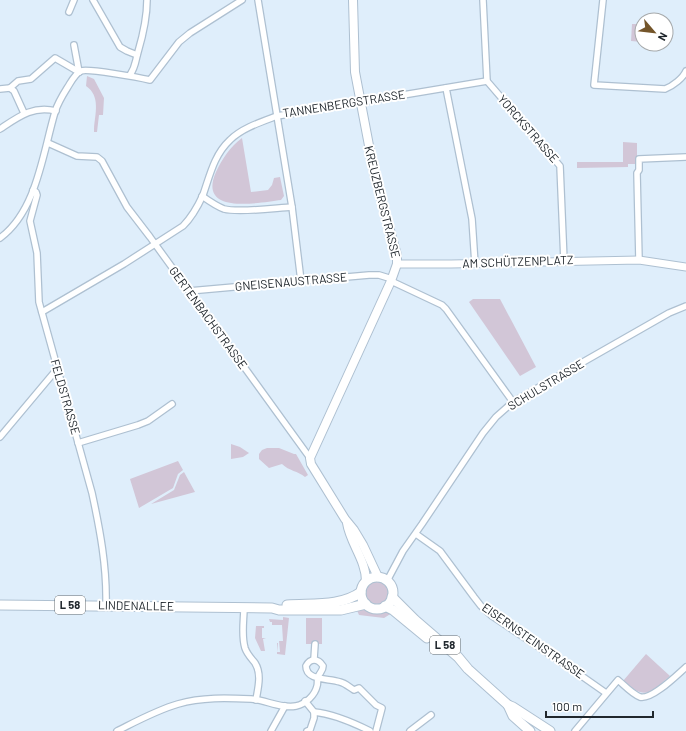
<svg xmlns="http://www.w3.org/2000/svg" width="686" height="731" viewBox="0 0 686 731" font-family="Barlow,sans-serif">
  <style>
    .green { fill: #d2c6d7 }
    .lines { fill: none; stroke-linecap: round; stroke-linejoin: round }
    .minor-casing { stroke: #aec0d1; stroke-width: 8 }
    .tertiary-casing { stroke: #aec0d1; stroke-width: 9 }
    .secondary-casing { stroke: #aec0d1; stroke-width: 10 }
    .primary-casing { stroke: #aec0d1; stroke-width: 11 }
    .minor { stroke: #fff; stroke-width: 5.5 }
    .tertiary { stroke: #fff; stroke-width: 7 }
    .secondary { stroke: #fff; stroke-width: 8 }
    .primary { stroke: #fff; stroke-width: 9 }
    .labels { text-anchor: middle; stroke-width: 4; stroke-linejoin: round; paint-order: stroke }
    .shield { fill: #fff; stroke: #63686c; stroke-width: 1 }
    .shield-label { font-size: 11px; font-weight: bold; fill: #20272d }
    .street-label { font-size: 12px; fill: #20272d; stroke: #fff }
  </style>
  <rect width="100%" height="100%" fill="#dfeefb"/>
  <!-- green -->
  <g class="green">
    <path d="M632 24H642V42L631 41Z"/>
    <path d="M87 76 94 79 104 98 103 115H99L97 132H94V129C95 114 101 96 86 86Z"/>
    <path d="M242 138 251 192 268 190 272 185 274 178 280 177 284 196 281 200C258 203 197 215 216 172 222 159 230 147 242 138Z"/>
    <path d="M623 142 637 143V164H628V167L577 168V162H623Z"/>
    <path d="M473 299H500L536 367 520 376 469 302Z"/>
    <path d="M231 444 240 447 249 453 243 457 231 459Z"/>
    <path d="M267 448H279L294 454H296L308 475 305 477C298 471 289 471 282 464L269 468 259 459V454L262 450Z"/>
    <path d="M178 461 183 470 178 474 173 488 139 508 130 479Z"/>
    <path d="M184 472 195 492 151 504 174 490 180 475Z"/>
    <circle cx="377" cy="593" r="11"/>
    <path d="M356 608C365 608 369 611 375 612 381 612 386 611 392 613L384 618 359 615Z"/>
    <path d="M283 617 289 618 285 655 277 654V643H278L277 652H280L279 641H283L282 625H272V622H270L269 619 283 620Z"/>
    <rect x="306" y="618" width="16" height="26"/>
    <path d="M256 626H264V628H262V638H266L263 639 265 651H261L255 638Z"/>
    <path d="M646 654 670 676C650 693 646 701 623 681Z"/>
  </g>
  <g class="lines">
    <defs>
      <g id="minor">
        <path d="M93 0 120 47 127 51 137 55"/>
        <path d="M258 0 292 207 301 281"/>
        <path d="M483 0 487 81 560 166 564 261"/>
        <path d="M603 0 594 85 665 89C673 86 683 78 686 71"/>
        <path d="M69 12 74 0"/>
        <path d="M74 45 79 72"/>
        <path d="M130 75C136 66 135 62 138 52 143 35 147 19 147 0"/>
        <path d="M10 88 14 91 24 113"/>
        <path d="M446 88 472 219 475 264"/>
        <path d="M0 89 10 88 18 81 31 79 55 58 79 72"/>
        <path d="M0 129C18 117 33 105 56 111"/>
        <path d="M48 143 77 156 97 157 102 161 127 207 150 237 310 458"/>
        <path d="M33 190 36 192 37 195 30 221 37 253 39 302 92 493C100 530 107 567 106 605"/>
        <path d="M202 196C209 201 216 206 224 209 239 213 275 208 292 207"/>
        <path d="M0 238C37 211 43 152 55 112 58 102 64 93 69 85 72 80 76 73 81 71 87 68 141 78 150 80L179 42 190 33 242 0"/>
        <path d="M639 260 637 173 639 170V159L686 157"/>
        <path d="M391 281 442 305 446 309 513 402"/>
        <path d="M189 291 369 275H379L392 279"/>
        <path d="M42 312 124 264 183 226C191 218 198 206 203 195 210 175 214 155 230 140 242 128 261 122 277 116L487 81"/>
        <path d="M0 437 57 369"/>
        <path d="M78 443 138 425 148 421 172 404"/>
        <path d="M416 534 440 551 474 597 481 606 492 616 576 672 606 693"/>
        <path d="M387 581 403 551 422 524 483 433 496 417 513 402 669 313 686 306"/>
        <path d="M244 607C244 620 241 635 245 648 247 654 251 658 255 663 262 674 258 688 256 700"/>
        <path d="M314 659 315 644"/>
        <path d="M305 701 314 712C334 714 352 722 370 731"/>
        <path d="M117 731C137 721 157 710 178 704 202 697 227 698 251 699 266 700 281 709 296 706 306 704 315 695 317 686 318 683 317 679 318 677 320 672 323 671 323 666 318 658 310 658 306 666 306 681 329 678 340 682 345 683 349 687 354 690L359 688 376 705 382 708 376 731"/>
        <path d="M271 731 285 706"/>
        <path d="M307 731 310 730 314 718V712"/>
        <path d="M410 731 431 715"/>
        <path d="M575 731 618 680C624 685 632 694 640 697 652 700 677 675 686 667"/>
      </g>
      <path id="tertiary" d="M397 264H451L639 260 686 267"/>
      <g id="secondary">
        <path d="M353 0 355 72 375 177 397 255V264L391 281 310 458 311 464 345 519 354 530 363 545 378 577"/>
        <path d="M347 523C350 543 366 560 366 581"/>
      </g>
      <g id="primary">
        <circle cx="377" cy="593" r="16"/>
        <path d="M392 597 415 620 458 657 468 669 508 705 513 707 550 731"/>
        <path d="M0 605 272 608 279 610H341L366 604"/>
        <path d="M287 605C312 603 340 607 361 592"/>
        <path d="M385 606 393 610 427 638"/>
        <path d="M508 705 513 716 530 731"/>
      </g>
    </defs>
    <!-- minor casing -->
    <use href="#minor" class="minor-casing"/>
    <!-- tertiary casing -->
    <use href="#tertiary" class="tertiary-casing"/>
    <!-- secondary casing -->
    <use href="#secondary" class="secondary-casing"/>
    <!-- primary casing -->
    <use href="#primary" class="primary-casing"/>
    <!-- minor -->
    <use href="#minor" class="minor"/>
    <!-- tertiary -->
    <use href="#tertiary" class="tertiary"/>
    <!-- secondary -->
    <use href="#secondary" class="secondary"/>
    <!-- primary -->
    <use href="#primary" class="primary"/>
  </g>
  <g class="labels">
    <!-- shield labels -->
    <g class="shield">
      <rect x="55" y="596" width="30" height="18" rx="3"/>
      <rect x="430" y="636" width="30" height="18" rx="3"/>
    </g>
    <g class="shield-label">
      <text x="70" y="609">L 58</text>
      <text x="445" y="649">L 58</text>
    </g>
    <!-- street labels -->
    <g class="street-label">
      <text transform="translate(344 104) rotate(-9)" y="4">TANNENBERGSTRASSE</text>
      <text transform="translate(528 129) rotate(49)" y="4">YORCKSTRASSE</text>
      <text transform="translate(382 202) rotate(76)" y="4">KREUZBERGSTRASSE</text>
      <text transform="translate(518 262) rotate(-2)" y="4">AM SCHÜTZENPLATZ</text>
      <text transform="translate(291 282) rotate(-5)" y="4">GNEISENAUSTRASSE</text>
      <text transform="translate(208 318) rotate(54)" y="4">GERTENBACHSTRASSE</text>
      <text transform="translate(546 385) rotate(-31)" y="4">SCHULSTRASSE</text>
      <text transform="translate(65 397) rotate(74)" y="4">FELDSTRASSE</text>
      <text transform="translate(136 606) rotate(1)" y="4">LINDENALLEE</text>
      <text transform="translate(533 641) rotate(35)" y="4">EISERNSTEINSTRASSE</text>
    </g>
  </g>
  <!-- north arrow -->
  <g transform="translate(654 32) rotate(118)"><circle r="19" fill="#ffffff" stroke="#a6a9ab"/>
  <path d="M0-3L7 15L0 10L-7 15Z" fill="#74552a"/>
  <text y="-6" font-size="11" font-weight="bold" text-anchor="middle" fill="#20272d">N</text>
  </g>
  <!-- scale -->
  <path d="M546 711v6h107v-6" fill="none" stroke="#20272d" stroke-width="2"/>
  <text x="552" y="711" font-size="12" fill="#20272d" stroke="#ffffff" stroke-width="3" paint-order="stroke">100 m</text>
</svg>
